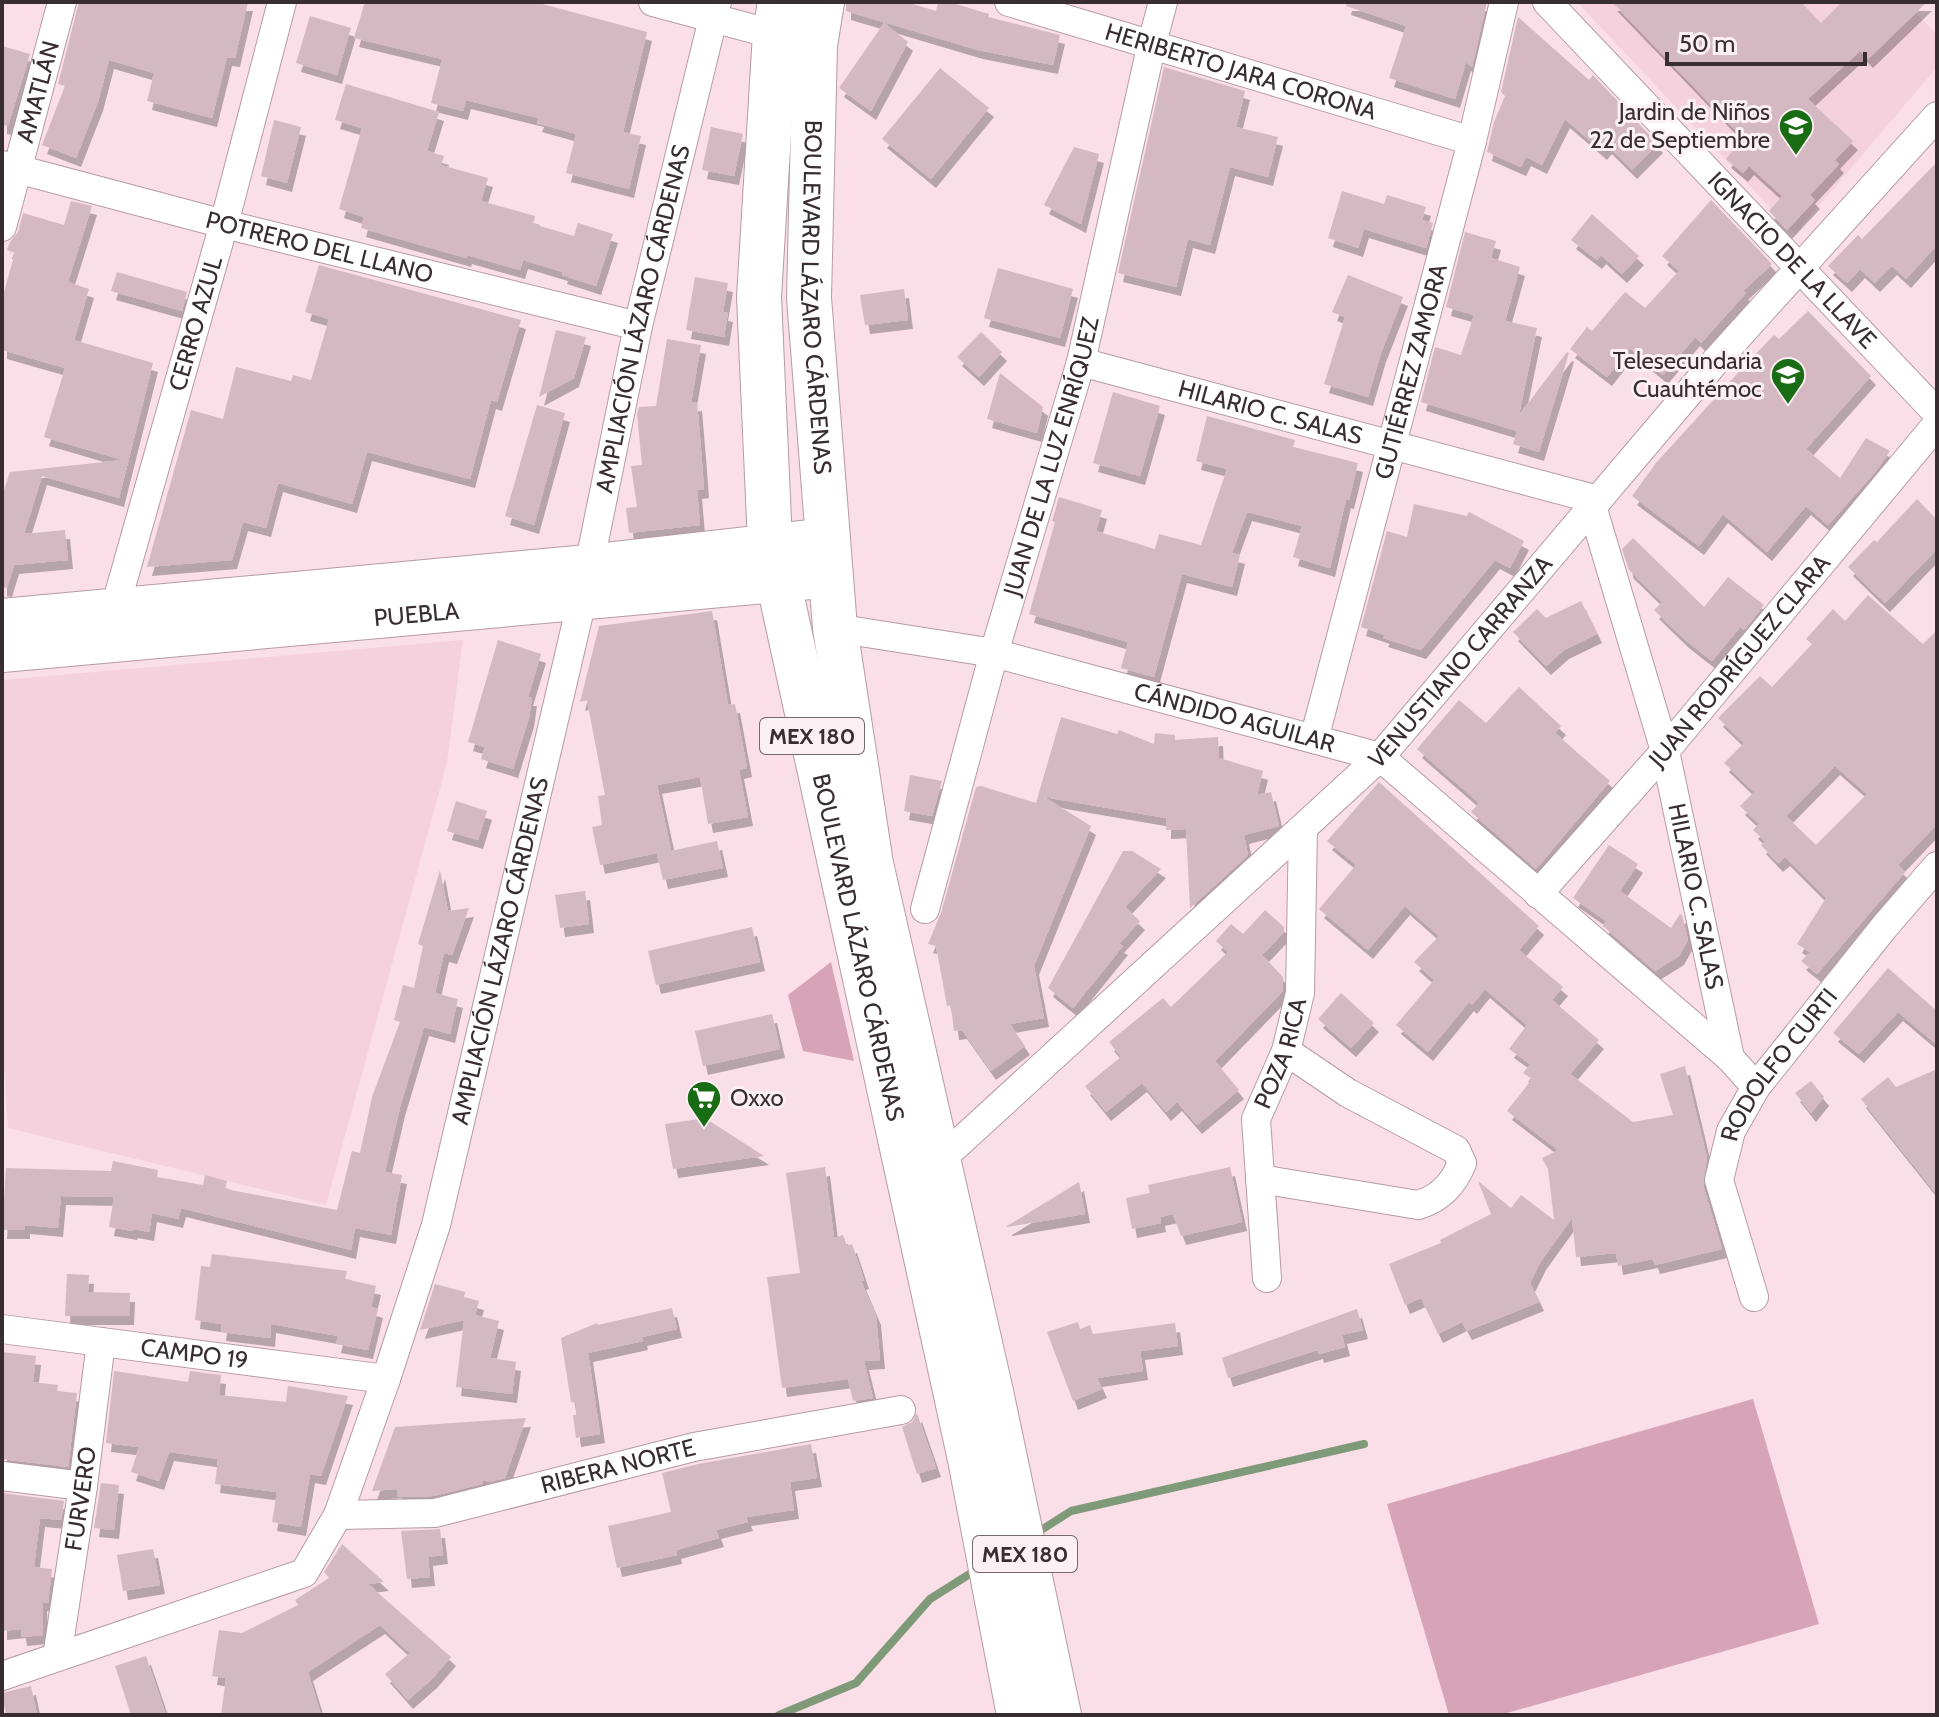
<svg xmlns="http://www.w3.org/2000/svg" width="1939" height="1717" viewBox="0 0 1939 1717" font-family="Cabin,sans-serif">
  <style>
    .built { fill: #f5d1de }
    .green { fill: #d7a4b7 }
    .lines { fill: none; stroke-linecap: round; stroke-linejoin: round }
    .stream { stroke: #7f9a79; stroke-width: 8 }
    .building { fill: #d4b9c2; fill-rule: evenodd; filter: url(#shadow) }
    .street-casing { stroke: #b69ba5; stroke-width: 30 }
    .secondary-casing { stroke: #b69ba5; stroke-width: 42 }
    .primary-casing { stroke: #b69ba5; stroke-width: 46 }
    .street { stroke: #fff; stroke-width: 28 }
    .secondary { stroke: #fff; stroke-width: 40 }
    .primary { stroke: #fff; stroke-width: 44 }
    .labels { text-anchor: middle; stroke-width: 6; stroke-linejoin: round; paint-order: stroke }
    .shield { fill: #fcf0f4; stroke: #73686c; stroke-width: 2 }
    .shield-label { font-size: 22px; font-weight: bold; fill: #382d31 }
    .street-label { font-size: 24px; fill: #382d31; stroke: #fcf0f4 }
    .poi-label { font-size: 24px; fill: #382d31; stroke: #fcf0f4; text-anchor: end }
  </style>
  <defs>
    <filter id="shadow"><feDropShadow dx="5" dy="9" stdDeviation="0" flood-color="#0004"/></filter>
  </defs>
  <rect width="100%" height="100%" fill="#fadee8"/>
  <!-- built -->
  <g class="built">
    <path d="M1577 2H1906L1937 35V67L1795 234Z"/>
    <path d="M463 640 447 763 326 1205 8 1128 2 1038V680Z"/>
  </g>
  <!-- green -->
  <g class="green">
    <path d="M831 962 854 1061 803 1051 788 995Z"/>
    <path d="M1753 1399 1819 1624 1500 1715H1449L1387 1504Z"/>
  </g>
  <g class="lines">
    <!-- stream -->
    <g class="stream">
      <path d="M1035 1534 1071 1511 1364 1444"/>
      <path d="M779 1715 856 1683 930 1599 976 1570"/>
    </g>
  </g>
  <!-- building -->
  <g class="building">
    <path d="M79 2H248L235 58 227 57 212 118 147 101 154 73 109 60 98 102 76 158 42 145 65 86 58 84Z"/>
    <path d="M365 2H535L647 32 623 132 641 136 629 189 566 173 576 134 537 123 539 118 466 100 463 111 431 103 442 59 354 38Z"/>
    <path d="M846 2H906L936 11 938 2H949L989 14 988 17 1060 35 1053 65 978 50 846 11Z"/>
    <path d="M1347 2H1487L1472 67 1466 62 1455 99 1389 78 1406 26 1346 6Z"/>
    <path d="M1612 2H1801L1821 23 1842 2H1927L1868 59 1860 51 1808 99 1853 141 1835 160 1839 164 1810 195 1815 200 1787 230 1769 211 1782 196 1749 166 1743 173 1726 159 1743 138Z"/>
    <path d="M310 16 351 28 337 75 296 63Z"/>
    <path d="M1518 17 1589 80 1593 75 1658 144 1632 170 1607 145 1602 151 1565 119 1542 165 1526 157 1521 167 1487 152 1494 122 1505 96 1501 92Z"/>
    <path d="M884 23 908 42 871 111 839 88Z"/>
    <path d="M2 46 30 54 8 126 2 125Z"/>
    <path d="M1164 67 1245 91 1236 127 1278 137 1268 177 1230 167 1210 245 1188 239 1176 287 1118 273Z"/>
    <path d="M940 68 989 108 931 179 882 139Z"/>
    <path d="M346 84 439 112 427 151 444 156 441 165 488 178 481 201 535 216 533 224 574 236 578 223 613 234 596 286 562 275 563 272 523 260 520 270 467 255 466 258 361 228 364 217 339 209 362 128 335 120Z"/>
    <path d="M274 120 301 127 287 183 261 176Z"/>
    <path d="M711 127 743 134 734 176 702 170Z"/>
    <path d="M1074 147 1099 154 1081 224 1044 205Z"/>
    <path d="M1937 162V245L1906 279 1892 266 1875 283 1860 269 1847 283 1828 266 1858 235 1862 239Z"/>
    <path d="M1342 191 1384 204 1387 195 1426 207 1422 220 1433 223 1426 248 1364 229 1358 248 1328 238Z"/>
    <path d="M1711 200 1772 264 1743 291 1746 293 1701 343 1695 337 1663 375 1630 348 1607 377 1570 349 1587 327 1592 331 1625 292 1645 308 1679 271 1662 256Z"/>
    <path d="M71 201 92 206 68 282 89 289 74 340 153 363 119 498 42 476 24 534 65 530 68 560 14 565 7 588 2 587V496L10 472 123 460 44 437 65 368 2 350V299L15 253 7 250 10 242 18 232 23 213 64 225Z"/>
    <path d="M1592 214 1639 256 1622 274 1601 255 1597 260 1571 240Z"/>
    <path d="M1465 232 1496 241 1491 258 1520 267 1505 321 1537 328 1519 415 1567 352 1569 353 1539 452 1513 444 1517 431 1421 402 1435 347 1461 355 1474 315 1446 307Z"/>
    <path d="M319 265 521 320 497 402 491 400 470 479 367 452 352 504 278 483 266 528 243 522 232 560 147 567 191 410 223 419 236 367 291 381 293 375 311 380 329 319 305 312Z"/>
    <path d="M998 268 1073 289 1060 338 984 318Z"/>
    <path d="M117 272 187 292 182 311 111 291Z"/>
    <path d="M1348 275 1403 297 1381 353 1368 397 1324 384 1345 317 1332 312Z"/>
    <path d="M695 277 728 283 723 312 728 313 724 337 686 330Z"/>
    <path d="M904 289 908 320 865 325 860 295Z"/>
    <path d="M1808 311 1871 376 1806 449 1840 478 1866 438 1890 451 1876 471 1828 525 1806 506 1767 552 1723 514 1699 546 1632 496 1656 463 1746 364 1774 335 1779 339Z"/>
    <path d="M556 330 586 337 574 378 539 397Z"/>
    <path d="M981 332 1002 352 979 377 957 357Z"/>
    <path d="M667 339 701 345 691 403 697 402 701 449 704 489 697 490 700 525 629 533 626 508 637 507 631 466 642 465 637 414 639 407 656 406Z"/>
    <path d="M1000 373 1043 407 1037 433 987 419Z"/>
    <path d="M1113 392 1160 406 1140 476 1093 463Z"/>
    <path d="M537 405 565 413 534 525 505 516Z"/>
    <path d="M1207 416 1295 440 1293 447 1358 463 1349 500 1346 499 1330 568 1293 557 1302 526 1247 512 1232 553 1240 555 1232 587 1182 574 1154 677 1121 668 1128 642 1029 614 1055 522 1052 521 1059 497 1102 510 1096 531 1155 549 1159 534 1201 545 1227 469 1196 461Z"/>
    <path d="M1917 499 1937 520V549L1885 603 1848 567 1874 540 1877 542Z"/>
    <path d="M1414 504 1467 516 1469 512 1524 541 1510 568 1495 560 1421 650 1383 638 1385 635 1361 627 1387 531 1407 537Z"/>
    <path d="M1633 538 1704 607 1728 577 1764 605 1744 630 1740 627 1712 661 1684 639 1654 610 1662 602 1629 570 1622 549Z"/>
    <path d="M1868 595 1923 644 1937 630V824L1898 865 1905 872 1817 974 1801 961 1810 952 1797 944 1826 898 1785 857 1778 863 1761 845 1765 841 1753 830 1759 824 1740 806 1754 792 1724 763 1744 743 1718 718 1760 676 1772 687 1812 644 1806 639 1833 609 1845 621ZM1835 766 1867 794 1816 845 1786 816Z"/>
    <path d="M1581 601 1597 634 1564 650 1546 666 1513 632 1537 609 1546 618Z"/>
    <path d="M712 611 728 705 735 704 747 768 739 770 748 817 708 824 700 777 657 785 671 850 600 865 592 827 602 825 598 796 605 795 587 700 580 702 599 626Z"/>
    <path d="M498 640 541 654 528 697H532L529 718 513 769 481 759 485 747 468 742Z"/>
    <path d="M1519 687 1561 726 1555 733 1610 781 1536 869 1471 812 1479 803 1417 749 1459 700 1486 723Z"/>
    <path d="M1061 717 1117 734 1119 730 1154 744 1155 733 1175 735V740L1218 737 1219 758 1263 771 1257 795 1271 792 1279 826 1244 835 1248 855 1190 908 1186 829 1166 830V818L1044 797 1091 826 1034 966 1044 1018 1010 1024 1025 1046 991 1071 962 1030 954 1031 951 1005 947 1006 936 946 928 944 941 913 976 787 981 786 1036 803Z"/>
    <path d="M910 775 942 781 932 816 904 811Z"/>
    <path d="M1379 782 1539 926 1519 950 1563 987 1552 1000 1599 1040 1570 1074 1633 1122 1673 1115 1660 1074 1685 1066 1707 1158 1703 1185 1722 1249 1655 1265 1653 1259 1618 1266 1616 1253 1576 1257 1572 1218 1541 1261 1530 1283 1539 1302 1467 1331 1462 1322 1438 1334 1421 1298 1405 1305 1389 1264 1441 1243 1440 1240 1491 1214 1478 1181 1511 1208 1521 1195 1554 1220 1548 1169 1542 1158 1558 1150 1507 1111 1532 1079 1523 1073 1530 1064 1509 1049 1527 1025 1485 989 1472 1005 1469 1002 1428 1052 1396 1025 1434 980 1414 962 1439 936 1405 906 1368 950 1319 909 1356 865 1327 841Z"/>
    <path d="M456 801 487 811 478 840 447 831Z"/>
    <path d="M717 841 723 868 663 880 657 854Z"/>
    <path d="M1609 845 1638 864 1620 891 1671 928 1680 914 1682 915 1688 940 1679 956 1655 971 1603 926 1606 921 1573 898Z"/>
    <path d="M1123 851H1132L1161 869 1125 907 1140 921 1119 944 1123 946 1073 1008 1048 988Z"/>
    <path d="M440 870 448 911 469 908 452 955 444 953 435 993 458 999 450 1034 424 1027 400 1107 385 1172 402 1175 391 1235 355 1228 351 1250 181 1208 178 1219 152 1213 149 1232 133 1229 132 1231 109 1227 114 1197 61 1196 58 1228 25 1225V1230H2L6 1168 111 1171 113 1161 158 1170 157 1177 203 1185 205 1175 227 1181 225 1189 337 1210 352 1151 360 1153 372 1097 400 1022 394 1020 403 985 414 988 423 946 418 944Z"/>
    <path d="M585 891 589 924 560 928 555 895Z"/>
    <path d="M1265 910 1284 927V932L1262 955 1283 977V991L1215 1061 1239 1090 1197 1125 1177 1102 1166 1112 1142 1083 1106 1112 1085 1086 1121 1057 1109 1042 1163 998 1171 1007 1228 952 1216 941 1231 924 1243 934Z"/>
    <path d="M752 927 760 962 656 985 648 951Z"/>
    <path d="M1888 968 1937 1011V1045L1898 1012 1859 1054 1833 1033Z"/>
    <path d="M1341 993 1374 1023 1351 1048 1318 1019Z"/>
    <path d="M772 1014 780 1049 703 1066 695 1031Z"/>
    <path d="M1937 1069V1195L1861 1099 1888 1077 1896 1087Z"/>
    <path d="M1811 1081 1824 1097 1811 1113 1795 1093Z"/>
    <path d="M705 1118 764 1156 673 1169 665 1124Z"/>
    <path d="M825 1167 834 1238 843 1235 847 1246 852 1244 864 1280 861 1281 876 1316 880 1360 864 1361 873 1398 853 1401 848 1379 782 1388 767 1277 800 1273 786 1173Z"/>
    <path d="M1230 1167 1242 1222 1181 1236 1173 1214 1160 1217 1161 1223 1132 1229 1126 1198 1150 1193 1148 1185Z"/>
    <path d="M1079 1182 1085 1214 1007 1227V1226Z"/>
    <path d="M212 1254 347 1271 345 1279 376 1286 371 1307 378 1309 368 1350 336 1344 338 1336 271 1324 270 1338 221 1332 222 1324 195 1320 201 1266 210 1267Z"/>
    <path d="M67 1274 89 1275 88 1292 130 1293 129 1316H65Z"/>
    <path d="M435 1284 465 1292 464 1297 479 1301 475 1315 499 1321 490 1358 516 1362 512 1394 456 1387 464 1320 420 1330Z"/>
    <path d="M672 1308 677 1329 642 1337 643 1341 588 1353 600 1434 576 1438 573 1415H576V1403L571 1402 561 1338 597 1323 598 1325Z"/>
    <path d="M1357 1309 1363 1330 1342 1335 1345 1347 1319 1354 1318 1350 1228 1378 1222 1358Z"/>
    <path d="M1078 1322 1080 1329 1090 1325 1093 1334 1175 1323 1178 1346 1140 1351 1143 1371 1097 1378 1102 1389 1073 1401 1047 1332Z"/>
    <path d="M2 1352 36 1356 33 1382 58 1385 57 1391 77 1393 68 1467 2 1459Z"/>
    <path d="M114 1371 188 1382 190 1371 221 1375 219 1395 286 1402 288 1386 348 1396 321 1476 310 1474 301 1527 272 1522 277 1492 215 1484 218 1459 169 1452 159 1481 131 1472 139 1447 106 1443Z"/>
    <path d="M917 1413 936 1468 917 1474 902 1427 912 1422Z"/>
    <path d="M526 1418 505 1478 489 1482 483 1480 482 1484 433 1496 397 1497V1489L372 1491 395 1427Z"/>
    <path d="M811 1444 817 1478 790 1482 794 1510 746 1517 748 1522 716 1530 719 1538 676 1550 677 1555 617 1568 608 1526 671 1512 662 1473 698 1464Z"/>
    <path d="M101 1483 119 1485 114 1530 94 1528Z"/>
    <path d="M2 1493 64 1501 61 1520 40 1518 34 1567 52 1569 48 1603 42 1602 43 1635 22 1637 21 1629 2 1631Z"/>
    <path d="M440 1529 443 1555 428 1557 430 1577 407 1579 401 1531Z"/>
    <path d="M342 1544 384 1582 368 1584 451 1657 432 1679 408 1700 385 1674 410 1653 380 1625 308 1672 321 1715H221L226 1678 212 1676 219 1630 242 1633 298 1605 295 1600 329 1578 324 1572Z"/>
    <path d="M153 1549 160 1585 123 1591 117 1555Z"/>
    <path d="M146 1656 166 1715H131L115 1666Z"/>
    <path d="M31 1686 37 1715H6L2 1693Z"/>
  </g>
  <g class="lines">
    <defs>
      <g id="street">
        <path d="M653 2 791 39"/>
        <path id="s1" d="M1009 2 1472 141"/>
        <path id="s2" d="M1547 2 1937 413"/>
        <path id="s3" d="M2 165 224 224 638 326"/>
        <path id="s4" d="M2 227 62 2"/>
        <path id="s5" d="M1081 362 1598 500"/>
        <path id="s6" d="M1592 506 1665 751 1730 1058"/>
        <path id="s7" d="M111 622 224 224 282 2"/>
        <path id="s8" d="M835 628 994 653 1380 757 1730 1058 1756 1087"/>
        <path id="s9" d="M1314 739 1472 141 1504 2"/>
        <path id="s10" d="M1538 894 1665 751 1937 424"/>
        <path id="s11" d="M925 909 994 653 1081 362 1152 43 1163 2"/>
        <path id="s12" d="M938 1162 1380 757 1714 363 1937 116"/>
        <path d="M1260 1179 1418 1205C1439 1199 1454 1184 1462 1163L1456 1150 1348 1093 1286 1051"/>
        <path id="s13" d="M1267 1278 1256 1119 1286 1051 1300 993 1303 828"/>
        <path id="s14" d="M1754 1297 1719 1180 1731 1131 1756 1087 1885 926 1937 866"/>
        <path id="s15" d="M2 1329 386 1379"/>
        <path d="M2 1476 83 1486"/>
        <path id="s16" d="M338 1515 435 1513 694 1447 901 1410"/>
        <path id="s17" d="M57 1657 83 1486 101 1342"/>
        <path id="s18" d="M2 1676 304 1573 338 1515 386 1379 436 1225 582 600 638 326 717 2"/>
      </g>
      <g id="secondary">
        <path d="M2 619 588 565 827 538"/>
        <path id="s19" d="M2 652 832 577"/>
      </g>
      <g id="primary">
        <path id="s20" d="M780 2 775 34 759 297 770 543 970 1459 1019 1715"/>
        <path id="s21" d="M822 2 815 45 809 298 835 628 871 864 991 1392 1059 1715"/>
      </g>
    </defs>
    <!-- street casing -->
    <use href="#street" class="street-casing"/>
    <!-- secondary casing -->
    <use href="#secondary" class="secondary-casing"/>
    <!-- primary casing -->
    <use href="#primary" class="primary-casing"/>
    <!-- street -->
    <use href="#street" class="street"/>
    <!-- secondary -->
    <use href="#secondary" class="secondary"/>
    <!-- primary -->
    <use href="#primary" class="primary"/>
  </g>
  <!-- icons -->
  <defs>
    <symbol id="school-pin" viewBox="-11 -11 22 30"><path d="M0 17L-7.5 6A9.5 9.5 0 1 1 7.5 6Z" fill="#186c13" stroke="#fcf0f4"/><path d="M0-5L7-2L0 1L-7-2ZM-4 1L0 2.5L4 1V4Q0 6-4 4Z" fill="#fff"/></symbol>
    <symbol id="supermarket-pin" viewBox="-11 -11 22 30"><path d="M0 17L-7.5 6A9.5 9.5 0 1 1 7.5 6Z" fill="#186c13" stroke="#fcf0f4"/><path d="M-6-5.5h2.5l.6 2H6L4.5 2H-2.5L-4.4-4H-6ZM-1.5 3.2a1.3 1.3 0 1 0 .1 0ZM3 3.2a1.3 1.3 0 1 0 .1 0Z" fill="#fff"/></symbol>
  </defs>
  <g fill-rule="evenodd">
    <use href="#school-pin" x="1776" y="106" width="40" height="54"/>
    <use href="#school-pin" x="1768" y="355" width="40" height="54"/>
    <use href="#supermarket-pin" x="684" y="1078" width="40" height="54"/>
  </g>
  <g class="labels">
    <!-- shield labels -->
    <g class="shield">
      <rect x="760" y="718" width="104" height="36" rx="6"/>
      <rect x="973" y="1536" width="104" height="36" rx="6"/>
    </g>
    <g class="shield-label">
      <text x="812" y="744">MEX 180</text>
      <text x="1025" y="1562">MEX 180</text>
    </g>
    <!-- street labels -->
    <g class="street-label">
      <text dy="8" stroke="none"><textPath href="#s1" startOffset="242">HERIBERTO JARA CORONA</textPath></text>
      <text dy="8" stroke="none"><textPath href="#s4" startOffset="140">AMATLÁN</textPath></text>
      <text dy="8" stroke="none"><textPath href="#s3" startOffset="328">POTRERO DEL LLANO</textPath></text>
      <text dy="8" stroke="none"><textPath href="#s2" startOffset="356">IGNACIO DE LA LLAVE</textPath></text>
      <text dy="8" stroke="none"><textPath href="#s21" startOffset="296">BOULEVARD LÁZARO CÁRDENAS</textPath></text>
      <text dy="8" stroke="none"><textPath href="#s18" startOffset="1622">AMPLIACIÓN LÁZARO CÁRDENAS</textPath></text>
      <text dy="8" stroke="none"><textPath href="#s7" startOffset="310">CERRO AZUL</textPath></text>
      <text dy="8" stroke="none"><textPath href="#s9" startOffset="380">GUTIÉRREZ ZAMORA</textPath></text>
      <text dy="8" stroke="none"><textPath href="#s5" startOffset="196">HILARIO C. SALAS</textPath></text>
      <text dy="8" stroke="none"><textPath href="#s11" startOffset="470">JUAN DE LA LUZ ENRÍQUEZ</textPath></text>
      <text dy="8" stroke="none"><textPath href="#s19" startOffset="416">PUEBLA</textPath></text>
      <text dy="8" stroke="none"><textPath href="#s12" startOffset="724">VENUSTIANO CARRANZA</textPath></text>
      <text dy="8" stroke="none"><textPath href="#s10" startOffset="308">JUAN RODRÍGUEZ CLARA</textPath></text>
      <text dy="8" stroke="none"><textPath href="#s8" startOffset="410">CÁNDIDO AGUILAR</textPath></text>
      <text dy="8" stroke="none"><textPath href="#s6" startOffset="404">HILARIO C. SALAS</textPath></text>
      <text dy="8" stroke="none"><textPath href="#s20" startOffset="956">BOULEVARD LÁZARO CÁRDENAS</textPath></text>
      <text dy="8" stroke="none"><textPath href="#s18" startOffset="974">AMPLIACIÓN LÁZARO CÁRDENAS</textPath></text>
      <text dy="8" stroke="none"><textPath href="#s13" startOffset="230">POZA RICA</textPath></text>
      <text dy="8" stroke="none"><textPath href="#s14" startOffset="254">RODOLFO CURTI</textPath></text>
      <text dy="8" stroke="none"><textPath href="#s15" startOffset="194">CAMPO 19</textPath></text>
      <text dy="8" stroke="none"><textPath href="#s16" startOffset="286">RIBERA NORTE</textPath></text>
      <text dy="8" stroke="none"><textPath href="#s17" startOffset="160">FURVERO</textPath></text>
    </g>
    <!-- poi labels -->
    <g class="poi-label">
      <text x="1770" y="120">Jardin de Niños<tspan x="1770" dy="28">22 de Septiembre</tspan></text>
      <text x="1762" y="369">Telesecundaria<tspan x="1762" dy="28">Cuauhtémoc</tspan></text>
      <text x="730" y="1106" text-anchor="start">Oxxo</text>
    </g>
  </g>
  <!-- border -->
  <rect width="1939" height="1717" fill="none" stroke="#382d31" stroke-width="8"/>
  <!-- scale -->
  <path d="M1667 52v12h198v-12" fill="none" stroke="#382d31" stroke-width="4"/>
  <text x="1679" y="52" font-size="24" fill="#382d31" stroke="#fcf0f4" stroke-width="6" paint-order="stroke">50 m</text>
</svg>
